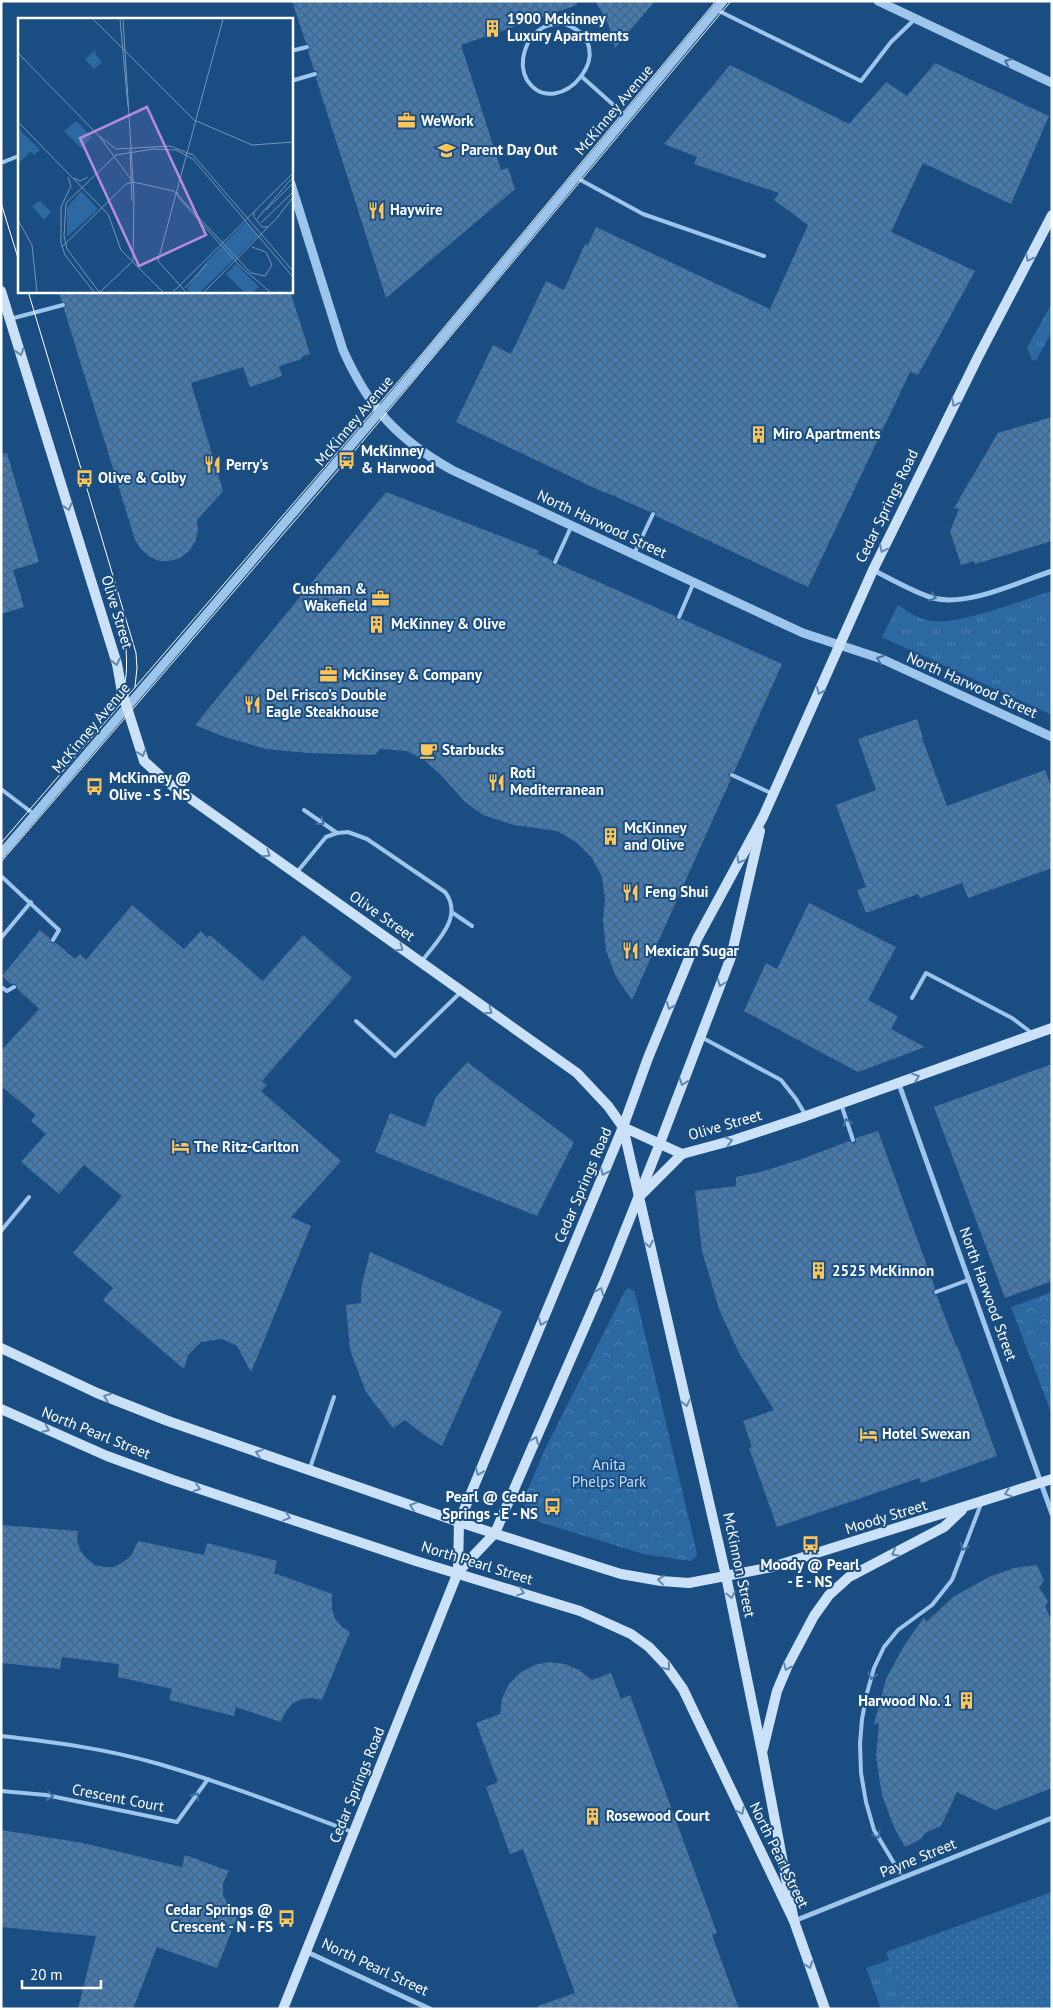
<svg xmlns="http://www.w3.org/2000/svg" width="1053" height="2010" viewBox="0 0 1053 2010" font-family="'PT Sans',sans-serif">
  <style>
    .grass { fill: url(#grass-tufts) }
    .forest { fill: url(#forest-crowns) }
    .garden { fill: url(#garden-dots) }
    .building { fill: url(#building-cross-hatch) }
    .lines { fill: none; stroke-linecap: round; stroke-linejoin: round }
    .service { stroke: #9ec5eb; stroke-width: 4 }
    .minor { stroke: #9ec5eb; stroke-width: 5 }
    .tertiary { stroke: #9ec5eb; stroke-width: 9 }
    .secondary { stroke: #cbe1f8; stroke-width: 10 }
    .tram { stroke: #fff; stroke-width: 1 }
    .oneway { stroke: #4272a2 }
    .oneway2 { stroke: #6189b2 }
    .labels { text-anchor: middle; stroke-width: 4; stroke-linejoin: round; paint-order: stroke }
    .poi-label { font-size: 15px; font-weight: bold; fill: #fff; stroke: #1a4e83; text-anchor: start }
    .street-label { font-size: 15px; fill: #fff; stroke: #1a4e83 }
    .park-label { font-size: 15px; fill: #c3def8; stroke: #1a4e83 }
    .inset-road { fill: none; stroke: #7695b5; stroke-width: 1 }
    .view { fill: #b68bdc; fill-opacity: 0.15; stroke: #b68bdc; stroke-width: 2.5 }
    .inset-edge { fill: none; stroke: #fff; stroke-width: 2.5 }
  </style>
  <defs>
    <pattern id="grass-tufts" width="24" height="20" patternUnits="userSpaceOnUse" patternTransform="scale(1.25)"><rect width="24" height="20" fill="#2c68a2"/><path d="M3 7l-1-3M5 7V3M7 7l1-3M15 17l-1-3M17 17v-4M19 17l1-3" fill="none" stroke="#4c7fb0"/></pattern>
    <pattern id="forest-crowns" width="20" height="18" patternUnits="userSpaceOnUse" patternTransform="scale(1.25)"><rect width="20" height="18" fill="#2c68a2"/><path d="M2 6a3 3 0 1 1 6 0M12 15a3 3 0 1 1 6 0" fill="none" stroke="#4c7fb0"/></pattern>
    <pattern id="garden-dots" width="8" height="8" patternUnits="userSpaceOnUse" patternTransform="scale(1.25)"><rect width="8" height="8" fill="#2c68a2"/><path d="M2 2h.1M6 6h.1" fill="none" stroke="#4c7fb0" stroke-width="1.8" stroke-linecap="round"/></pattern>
    <pattern id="building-cross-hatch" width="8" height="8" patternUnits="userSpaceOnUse" patternTransform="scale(1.25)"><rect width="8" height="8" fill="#467baf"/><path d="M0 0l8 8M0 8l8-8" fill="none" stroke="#49647e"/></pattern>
  </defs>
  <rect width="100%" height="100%" fill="#1a4e83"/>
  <!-- grass -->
  <g class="grass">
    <path d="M1052 303V331L1036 361 1032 360 1027 348Z"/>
    <path d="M1052 591V715L882 637 898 605C909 612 919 620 932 621 961 625 1022 600 1052 591Z"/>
    <path d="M889 1960 907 2009H881L866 1968Z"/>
  </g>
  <!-- forest -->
  <g class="forest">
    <path d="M629 1288 634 1291 637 1301 696 1549 697 1556 690 1561 643 1554 543 1523 533 1519 525 1510V1496L546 1447 625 1291Z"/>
    <path d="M1052 1292V1415L1011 1307Z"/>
  </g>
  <!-- garden -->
  <path class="garden" d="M1052 1892V2009H907L886 1952Z"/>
  <!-- building -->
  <g class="building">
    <path d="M292 1H576L577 5 461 45 501 170 508 168 515 189 386 298 316 78 318 72 314 70 308 51 310 46 306 43Z"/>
    <path d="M595 1H655L615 48 608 23Z"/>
    <path d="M935 63 1049 116 1011 204 923 163 891 232 975 271 918 375 910 372 808 587 656 516 655 511 650 512 605 492V493L456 422 493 345 511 354 546 281 564 290 585 244 588 245 596 227 770 309 808 225 774 200 779 193 694 164 697 157 664 144 730 65 849 124 886 82 907 96Z"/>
    <path d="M58 291H290L310 354 301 357 302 359 279 366 282 376 250 387 243 367 191 383 223 491 197 520 198 531 195 542 189 551 180 558 169 561H159L149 556 141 549 135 540 64 309 66 304 62 302Z"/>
    <path d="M1052 417V541L975 564 974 561 961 565 950 531 959 509 954 508 998 433Z"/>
    <path d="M7 453 39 562 13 570 24 607 1 614V454Z"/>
    <path d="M386 492 539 551 537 554 552 560 553 565 558 564 675 616 677 620 682 619 782 664 734 772 728 774 731 779 632 1000 616 977 606 950 603 920 605 899 602 877 592 858 576 842 557 831 514 825 483 815 465 802 440 774 424 760 407 751 380 749 375 755 308 753 266 749 225 737 195 725Z"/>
    <path d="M917 719 923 738H922L947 806 1045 770 1052 789V868L968 898 962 883 920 898 918 894 866 913 857 890 866 887 836 805 876 790 858 739Z"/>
    <path d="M809 903 896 947 868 1000 898 1016 891 1029 925 1047 858 1072 744 1011 766 963 777 969Z"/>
    <path d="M132 905 184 949 201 931 207 938 210 935 263 981 303 935 352 978 262 1081 267 1085 261 1091 341 1161 291 1217 311 1226 251 1372 237 1346 222 1339 201 1342 188 1355 184 1369 103 1300 113 1288 73 1253 122 1196 84 1165 59 1194 21 1162 46 1134 31 1121 36 1115 1 1086V1051L39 1009 17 989 16 984H11L2 976 40 930 50 938 51 943H56L75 959 80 954 86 960Z"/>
    <path d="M467 1062 574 1142 537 1216 375 1152 390 1113 425 1127 436 1097Z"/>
    <path d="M1052 1064V1281L1005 1298 934 1107Z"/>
    <path d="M878 1131 935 1288 932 1293 937 1296 956 1346 957 1345 997 1456 921 1483 919 1478 777 1527 749 1448 752 1447 743 1421 774 1410 739 1353 719 1309 702 1251 695 1191 736 1186V1177L760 1172 802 1159 849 1141 854 1144 856 1142V1138Z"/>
    <path d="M370 1252 502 1311 442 1446 424 1435 405 1420 393 1428 366 1392 350 1350 346 1305 361 1303V1288Z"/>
    <path d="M1 1525 78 1531 77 1540 80 1550 86 1558 94 1565 104 1567H114L123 1562 131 1556 138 1541 204 1555 207 1543 277 1561 274 1573 332 1594V1609L335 1619 342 1627 350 1632 322 1700 312 1698 302 1699 293 1703 286 1711 281 1722 236 1707 234 1716 169 1700 172 1689 118 1677 119 1664 62 1657 60 1669 1 1663Z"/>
    <path d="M1037 1565 1044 1581 1039 1587 1048 1602 1045 1606 1052 1622V1788L995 1810 957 1792 941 1826 925 1833 921 1839 905 1847 894 1827 882 1795 876 1757 879 1723 874 1724 886 1679 905 1644 924 1618 926 1622 953 1597 989 1577 1014 1568Z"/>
    <path d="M549 1662 565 1664 579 1670 592 1680 611 1673 621 1699 630 1695 717 1933 712 1935 739 2009H539L538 2006 575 1993 523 1849 510 1854 486 1787 498 1782 476 1723 500 1714 502 1698 509 1684 520 1673 534 1665Z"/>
    <path d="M1 1830 83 1843 182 1867 185 1855 229 1871 223 1883V1895L229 1907 239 1912 217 1968 157 1947 133 2009H78L96 1936 1 1927Z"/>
  </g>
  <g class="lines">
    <!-- service -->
    <g class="service">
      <path d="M717 10 861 81 891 42 915 19"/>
      <path d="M562 23C629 44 557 126 527 80 517 62 526 36 544 27 549 24 556 24 562 23Z"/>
      <path d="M291 51 307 47"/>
      <path d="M581 76 627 117"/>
      <path d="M291 81 315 74"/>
      <path d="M1 163 16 157"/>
      <path d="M577 178 643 214 764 256"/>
      <path d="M10 319 63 305"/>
      <path d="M634 554 653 514"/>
      <path d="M555 562 571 527"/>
      <path d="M679 617 694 582"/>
      <path d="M732 775 773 794"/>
      <path d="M1 789 35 815"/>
      <path d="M304 810 337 833"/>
      <path d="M297 872 326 837 337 833 348 832 367 839 445 892C464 917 437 941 422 961"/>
      <path d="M1 876 59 930 53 940"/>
      <path d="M453 913 472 926"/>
      <path d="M1 938 31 902"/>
      <path d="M1 987 7 991 14 987"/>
      <path d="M912 998 926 973 1012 1018 1032 1033"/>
      <path d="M356 1021 395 1056 462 991"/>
      <path d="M701 1037 781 1080 796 1099 805 1114"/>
      <path d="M841 1104 853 1140"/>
      <path d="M1 1231 29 1197"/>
      <path d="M936 1292 968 1280"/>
      <path d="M310 1468 334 1397"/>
      <path d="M1 1736C54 1742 107 1749 159 1764 224 1783 288 1808 352 1832"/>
      <path d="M1 1791 46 1795 177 1822 208 1779"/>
      <path d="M903 1878 874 1830 866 1802 861 1773 860 1744 862 1719 867 1693 874 1668 884 1647 898 1630 932 1605 952 1580 981 1504"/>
    </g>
    <!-- minor -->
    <g class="minor">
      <path d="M873 570C889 578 917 594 933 598 968 607 1018 582 1052 571"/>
      <path d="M899 1084 1052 1514"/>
      <path d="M794 1921 1052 1818"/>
      <path d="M307 1952 430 2009"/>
    </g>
    <!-- tertiary -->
    <g class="tertiary">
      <path d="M878 1 1052 83"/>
      <path d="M291 184 343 350C369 408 397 439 452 470L803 633 882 659 1052 737"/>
      <path d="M1 854 413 373 723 1"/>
    </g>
    <!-- secondary -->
    <g class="secondary">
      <path d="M1 291 117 664 122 692 144 761 167 782 577 1073 608 1106 623 1127 682 1154 734 1140 806 1116 1052 1028"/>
      <path d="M623 1127 726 1576 762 1752 794 1921 825 2009"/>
      <path d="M642 1194 682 1154"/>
      <path d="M1 1348 97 1393 168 1421 459 1522 605 1569 621 1574 661 1581 689 1583 772 1567 1052 1479"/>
      <path d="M1 1409 107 1456 173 1480 416 1561 580 1611 631 1634 649 1647 666 1665 683 1689 794 1921"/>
      <path d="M458 1572 495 1533 606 1278 660 1143 731 957 760 831"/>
      <path d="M763 1749 777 1691 788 1665 814 1616 829 1595 849 1577 944 1527 962 1510"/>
      <path d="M283 2009 458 1572 459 1522 623 1127 648 1058 697 939 763 817 873 570 978 357 1052 215"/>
    </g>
    <!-- tram -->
    <g class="tram">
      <path d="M1 203 19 261"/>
      <path d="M28 291 136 653 137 668 135 687"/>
      <path d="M117 706C130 681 127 657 124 630"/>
      <path d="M1 843 422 354 716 1"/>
      <path d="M1 862 347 460 731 1"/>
    </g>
  </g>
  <!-- one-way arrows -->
  <defs><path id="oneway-chevron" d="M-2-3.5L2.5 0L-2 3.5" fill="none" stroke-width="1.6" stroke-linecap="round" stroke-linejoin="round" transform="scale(1.25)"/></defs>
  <g class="oneway">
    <use href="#oneway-chevron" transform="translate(1008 62) rotate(-155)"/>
    <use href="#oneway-chevron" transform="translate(933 597) rotate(16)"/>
    <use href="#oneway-chevron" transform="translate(880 659) rotate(-160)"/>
    <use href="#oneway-chevron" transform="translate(321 822) rotate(36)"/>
    <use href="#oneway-chevron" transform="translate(847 1122) rotate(-109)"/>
    <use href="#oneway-chevron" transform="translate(964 1547) rotate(112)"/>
    <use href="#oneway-chevron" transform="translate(872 1676) rotate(107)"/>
    <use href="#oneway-chevron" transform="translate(50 1796) rotate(9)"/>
    <use href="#oneway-chevron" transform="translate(196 1796) rotate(-55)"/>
    <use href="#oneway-chevron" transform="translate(877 1835) rotate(62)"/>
  </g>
  <g class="oneway2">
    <use href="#oneway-chevron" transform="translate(1029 258) rotate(117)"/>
    <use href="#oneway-chevron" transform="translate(20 352) rotate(73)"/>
    <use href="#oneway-chevron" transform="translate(955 403) rotate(117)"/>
    <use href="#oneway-chevron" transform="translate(68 507) rotate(73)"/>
    <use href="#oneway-chevron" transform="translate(883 549) rotate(116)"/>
    <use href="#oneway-chevron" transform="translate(116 662) rotate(76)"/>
    <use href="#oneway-chevron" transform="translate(820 691) rotate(114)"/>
    <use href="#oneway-chevron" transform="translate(142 753) rotate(71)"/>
    <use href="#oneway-chevron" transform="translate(267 854) rotate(35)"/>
    <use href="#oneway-chevron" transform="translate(740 860) rotate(118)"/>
    <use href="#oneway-chevron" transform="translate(400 948) rotate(35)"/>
    <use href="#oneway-chevron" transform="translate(721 983) rotate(111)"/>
    <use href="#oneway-chevron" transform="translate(670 1006) rotate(112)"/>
    <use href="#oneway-chevron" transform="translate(489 1011) rotate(35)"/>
    <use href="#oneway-chevron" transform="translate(916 1077) rotate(-20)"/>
    <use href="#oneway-chevron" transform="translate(683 1082) rotate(110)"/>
    <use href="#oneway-chevron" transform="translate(729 1141) rotate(-15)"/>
    <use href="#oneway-chevron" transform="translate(604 1172) rotate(113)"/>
    <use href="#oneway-chevron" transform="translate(649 1244) rotate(77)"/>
    <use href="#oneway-chevron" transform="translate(600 1291) rotate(-67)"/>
    <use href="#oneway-chevron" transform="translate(542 1322) rotate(113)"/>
    <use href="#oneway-chevron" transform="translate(107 1397) rotate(-159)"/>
    <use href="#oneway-chevron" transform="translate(686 1403) rotate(77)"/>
    <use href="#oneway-chevron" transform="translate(46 1429) rotate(23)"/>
    <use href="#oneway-chevron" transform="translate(535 1440) rotate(-67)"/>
    <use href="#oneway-chevron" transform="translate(259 1453) rotate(-161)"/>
    <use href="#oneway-chevron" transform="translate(479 1472) rotate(113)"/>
    <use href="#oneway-chevron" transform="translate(197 1488) rotate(18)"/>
    <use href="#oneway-chevron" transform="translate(1008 1493) rotate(161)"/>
    <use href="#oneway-chevron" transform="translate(413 1506) rotate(-161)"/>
    <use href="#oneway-chevron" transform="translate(287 1517) rotate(19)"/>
    <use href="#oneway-chevron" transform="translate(895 1553) rotate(152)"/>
    <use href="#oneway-chevron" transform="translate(661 1580) rotate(-173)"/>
    <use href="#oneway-chevron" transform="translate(521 1592) rotate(18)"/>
    <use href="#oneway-chevron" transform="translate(731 1595) rotate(78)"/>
    <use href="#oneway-chevron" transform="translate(667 1667) rotate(52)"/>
    <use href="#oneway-chevron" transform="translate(787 1667) rotate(114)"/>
    <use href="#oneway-chevron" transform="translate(741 1811) rotate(64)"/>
    <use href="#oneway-chevron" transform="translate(809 1965) rotate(70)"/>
  </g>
  <!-- icons -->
  <defs>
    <symbol id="building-bare" viewBox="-9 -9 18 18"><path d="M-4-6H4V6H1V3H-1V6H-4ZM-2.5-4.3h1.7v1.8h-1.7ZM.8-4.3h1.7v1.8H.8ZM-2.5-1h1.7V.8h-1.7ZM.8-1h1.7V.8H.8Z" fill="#fec55a" stroke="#1a4e83" stroke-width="2.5" paint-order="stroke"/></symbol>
    <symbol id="office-bare" viewBox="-9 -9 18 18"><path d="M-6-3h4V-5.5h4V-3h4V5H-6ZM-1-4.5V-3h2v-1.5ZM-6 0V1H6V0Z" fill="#fec55a" stroke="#1a4e83" stroke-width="2.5" paint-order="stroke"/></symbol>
    <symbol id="school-bare" viewBox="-9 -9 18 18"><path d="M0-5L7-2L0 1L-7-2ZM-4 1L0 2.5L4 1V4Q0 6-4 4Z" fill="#fec55a" stroke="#1a4e83" stroke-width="2.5" paint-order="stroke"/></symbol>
    <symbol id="restaurant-bare" viewBox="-9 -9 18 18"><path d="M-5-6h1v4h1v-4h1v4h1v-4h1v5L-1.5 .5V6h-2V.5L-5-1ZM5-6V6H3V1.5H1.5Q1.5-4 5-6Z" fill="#fec55a" stroke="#1a4e83" stroke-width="2.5" paint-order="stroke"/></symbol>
    <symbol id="bus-bare" viewBox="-9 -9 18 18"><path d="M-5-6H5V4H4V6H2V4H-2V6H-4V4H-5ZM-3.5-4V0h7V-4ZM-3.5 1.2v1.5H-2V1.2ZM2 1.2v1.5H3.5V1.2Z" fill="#fec55a" stroke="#1a4e83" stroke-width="2.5" paint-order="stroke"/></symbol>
    <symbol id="cafe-bare" viewBox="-9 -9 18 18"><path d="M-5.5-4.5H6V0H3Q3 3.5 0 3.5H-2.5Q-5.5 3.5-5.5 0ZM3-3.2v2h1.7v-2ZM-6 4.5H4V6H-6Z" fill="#fec55a" stroke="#1a4e83" stroke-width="2.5" paint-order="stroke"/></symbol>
    <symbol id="hotel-bare" viewBox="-9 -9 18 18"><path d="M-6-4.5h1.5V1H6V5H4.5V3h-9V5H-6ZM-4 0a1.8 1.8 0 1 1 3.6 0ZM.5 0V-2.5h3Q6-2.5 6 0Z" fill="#fec55a" stroke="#1a4e83" stroke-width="2.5" paint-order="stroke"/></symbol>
  </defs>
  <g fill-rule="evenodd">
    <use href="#building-bare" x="480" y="16" width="25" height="25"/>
    <use href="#office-bare" x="394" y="108" width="25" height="25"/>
    <use href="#school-bare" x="434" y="138" width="25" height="25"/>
    <use href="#restaurant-bare" x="364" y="198" width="25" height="25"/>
    <use href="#building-bare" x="746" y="422" width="25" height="25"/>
    <use href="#bus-bare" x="334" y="448" width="25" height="25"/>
    <use href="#restaurant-bare" x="200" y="452" width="25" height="25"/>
    <use href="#bus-bare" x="72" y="466" width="25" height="25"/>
    <use href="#office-bare" x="368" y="586" width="25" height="25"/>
    <use href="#building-bare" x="364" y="612" width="25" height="25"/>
    <use href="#office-bare" x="316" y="662" width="25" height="25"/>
    <use href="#restaurant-bare" x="240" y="692" width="25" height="25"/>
    <use href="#cafe-bare" x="416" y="738" width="25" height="25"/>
    <use href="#restaurant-bare" x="484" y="770" width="25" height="25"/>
    <use href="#bus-bare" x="82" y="774" width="25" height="25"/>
    <use href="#building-bare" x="598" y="824" width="25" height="25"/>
    <use href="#restaurant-bare" x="618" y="880" width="25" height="25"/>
    <use href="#restaurant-bare" x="618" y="938" width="25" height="25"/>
    <use href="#hotel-bare" x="168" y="1134" width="25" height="25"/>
    <use href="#building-bare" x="806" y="1258" width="25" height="25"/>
    <use href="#hotel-bare" x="856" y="1422" width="25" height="25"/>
    <use href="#bus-bare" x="540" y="1494" width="25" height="25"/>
    <use href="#bus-bare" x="798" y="1532" width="25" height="25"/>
    <use href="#building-bare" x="954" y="1688" width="25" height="25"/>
    <use href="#building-bare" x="580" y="1804" width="25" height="25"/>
    <use href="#bus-bare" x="274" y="1906" width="25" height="25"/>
  </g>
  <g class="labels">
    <!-- poi labels -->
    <g class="poi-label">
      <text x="507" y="24">1900 Mckinney<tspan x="507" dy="17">Luxury Apartments</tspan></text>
      <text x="421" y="126">WeWork</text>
      <text x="461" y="155">Parent Day Out</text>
      <text x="390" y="215">Haywire</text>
      <text x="773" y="439">Miro Apartments</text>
      <text x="361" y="456">McKinney<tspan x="361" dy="17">&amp; Harwood</tspan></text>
      <text x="226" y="470">Perry's</text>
      <text x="98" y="483">Olive &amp; Colby</text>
      <text x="367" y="594" text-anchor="end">Cushman &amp;<tspan x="367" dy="17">Wakefield</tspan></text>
      <text x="391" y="629">McKinney &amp; Olive</text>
      <text x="343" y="680">McKinsey &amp; Company</text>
      <text x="266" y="700">Del Frisco's Double<tspan x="266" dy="17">Eagle Steakhouse</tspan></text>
      <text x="442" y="755">Starbucks</text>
      <text x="510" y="778">Roti<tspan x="510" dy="17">Mediterranean</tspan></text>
      <text x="109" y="783">McKinney @<tspan x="109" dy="17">Olive - S - NS</tspan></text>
      <text x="624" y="833">McKinney<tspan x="624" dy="17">and Olive</tspan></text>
      <text x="645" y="897">Feng Shui</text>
      <text x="645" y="956">Mexican Sugar</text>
      <text x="194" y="1152">The Ritz-Carlton</text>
      <text x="832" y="1276">2525 McKinnon</text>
      <text x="882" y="1439">Hotel Swexan</text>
      <text x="538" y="1502" text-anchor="end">Pearl @ Cedar<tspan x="538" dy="17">Springs - E - NS</tspan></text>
      <text x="810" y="1570" text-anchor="middle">Moody @ Pearl<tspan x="810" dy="17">- E - NS</tspan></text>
      <text x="952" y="1706" text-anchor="end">Harwood No. 1</text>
      <text x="606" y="1821">Rosewood Court</text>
      <text x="273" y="1915" text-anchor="end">Cedar Springs @<tspan x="273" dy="17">Crescent - N - FS</tspan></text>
    </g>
    <!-- street labels -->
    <g class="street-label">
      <text transform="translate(614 110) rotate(-50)" y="5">McKinney Avenue</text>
      <text transform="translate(354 421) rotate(-50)" y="5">McKinney Avenue</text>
      <text transform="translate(887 506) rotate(-64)" y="5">Cedar Springs Road</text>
      <text transform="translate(602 524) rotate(25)" y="5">North Harwood Street</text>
      <text transform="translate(117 612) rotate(73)" y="5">Olive Street</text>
      <text transform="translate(972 685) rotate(24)" y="5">North Harwood Street</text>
      <text transform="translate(91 728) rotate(-50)" y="5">McKinney Avenue</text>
      <text transform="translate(382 916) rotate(35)" y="5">Olive Street</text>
      <text transform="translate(725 1125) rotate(-16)" y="5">Olive Street</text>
      <text transform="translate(583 1185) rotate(-67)" y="5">Cedar Springs Road</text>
      <text transform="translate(988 1294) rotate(70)" y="5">North Harwood Street</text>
      <text transform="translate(96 1433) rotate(22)" y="5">North Pearl Street</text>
      <text transform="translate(886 1517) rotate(-17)" y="5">Moody Street</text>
      <text transform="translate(477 1563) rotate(17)" y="5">North Pearl Street</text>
      <text transform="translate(739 1565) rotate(78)" y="5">McKinnon Street</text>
      <text transform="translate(357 1785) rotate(-68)" y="5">Cedar Springs Road</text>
      <text transform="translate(118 1798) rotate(11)" y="5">Crescent Court</text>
      <text transform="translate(779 1855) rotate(64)" y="5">North Pearl Street</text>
      <text transform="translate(918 1858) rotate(-22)" y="5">Payne Street</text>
      <text transform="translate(375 1967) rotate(25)" y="5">North Pearl Street</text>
    </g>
    <!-- park labels -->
    <g class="park-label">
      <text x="609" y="1470">Anita<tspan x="609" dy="17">Phelps Park</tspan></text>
    </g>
  </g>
  <!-- overview -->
  <g transform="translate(18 18)">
    <rect width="275" height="275" fill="#1a4e83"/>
    <path d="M78 32 77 36 84 44 76 51 67 41ZM22 183 33 194 26 202 14 188Z" fill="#2c68a2"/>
    <path d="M0 110 22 132 16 137 13 133 0 146ZM63 173 80 191 49 219V190ZM228 204 240 218 182 274H173L169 271 188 244Z" fill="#2c68a2"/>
    <path d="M58 103 74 119 63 130 46 113ZM218 246 241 269 235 274H226L208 256Z" fill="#2c68a2"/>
    <path class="inset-road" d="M75 1 176 102 234 127 275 124M102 1 110 89M105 1 116 178 115 243M0 35 81 118 115 164M0 104 90 196 103 232 145 274M81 118 98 131 152 128 175 137 275 253M112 132 114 183M50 159 53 168 43 189V225L47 237 76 274M56 160 62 163 70 159M159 174 161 180 221 247 252 274M248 192 275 165M236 194V199L244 209H250M259 200 275 179M239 201 275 159M0 202 14 227 19 274M243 205 275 174M44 229 108 166 115 164 156 173 233 255M233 255 247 258 254 247 248 234 234 229M167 270 189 246M81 274 49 231 46 218 48 185 98 137 135 131 158 132 175 141 275 259M82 274 115 243M155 274 275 155M168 274 140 243 205 1M186 274 261 198"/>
    <path class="view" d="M129 89 188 217 121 248 62 120Z"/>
    <rect width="275" height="275" class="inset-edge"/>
  </g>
  <!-- border -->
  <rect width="1053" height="2010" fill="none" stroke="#ffffff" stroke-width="5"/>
  <!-- scale -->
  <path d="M22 1980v8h79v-8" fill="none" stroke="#ffffff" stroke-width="2.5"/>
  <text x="30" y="1980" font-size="15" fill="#ffffff" stroke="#1a4e83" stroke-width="4" paint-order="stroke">20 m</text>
</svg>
